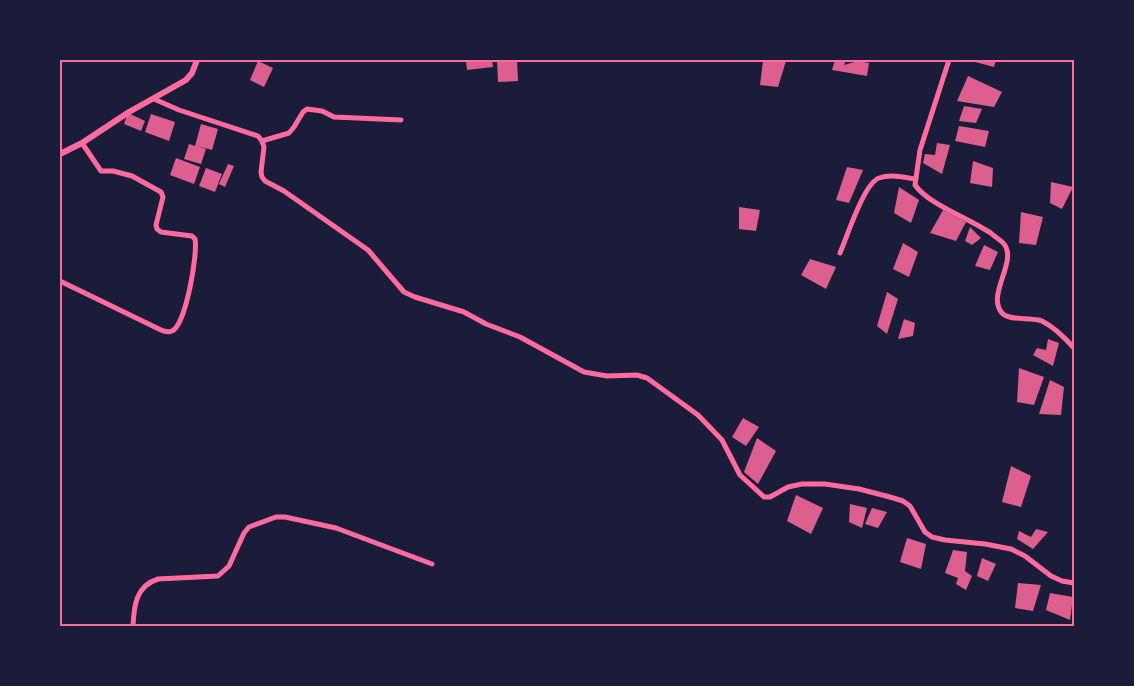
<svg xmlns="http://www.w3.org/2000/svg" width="1134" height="686" viewBox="0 0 1134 686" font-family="'Roboto Condensed',sans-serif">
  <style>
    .building { fill: #dd5f8e }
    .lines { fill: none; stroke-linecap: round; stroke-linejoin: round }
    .minor { stroke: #ff6b9d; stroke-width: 5 }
    .tertiary { stroke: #ff6b9d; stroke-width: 6 }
    .neatline { fill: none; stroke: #ff6b9d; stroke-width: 2 }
  </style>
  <rect width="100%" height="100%" fill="#1b1b3a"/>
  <!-- building -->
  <g class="building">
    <path d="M466 60H492L493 67 467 70Z"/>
    <path d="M497 60H517L518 81 498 82Z"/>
    <path d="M835 60H846L844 65 858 61 869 63 867 76 832 70Z"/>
    <path d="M968 60H996L994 67Z"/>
    <path d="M258 61 273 68 264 87 250 80Z"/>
    <path d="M763 61H786L778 87 760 85Z"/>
    <path d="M968 76 1002 92 994 107 957 101Z"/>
    <path d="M964 106 982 109 976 123 959 121Z"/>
    <path d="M128 113 145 121 141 131 124 124Z"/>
    <path d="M151 114 175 122 169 141 145 132Z"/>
    <path d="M201 124 218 129 212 150 197 146 206 149 201 164 184 159 189 144 195 146Z"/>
    <path d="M959 126 989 131 985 147 955 141Z"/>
    <path d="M937 143 950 145 942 174 923 163 925 154 935 155Z"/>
    <path d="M176 158 200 167 194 184 170 175Z"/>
    <path d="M973 161 993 168 992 187 970 183Z"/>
    <path d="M228 164 234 166 225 187 219 184Z"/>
    <path d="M847 167 863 170 849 203 836 200Z"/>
    <path d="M206 168 222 174 215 192 199 186Z"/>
    <path d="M1051 182 1073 187 1062 209 1050 203Z"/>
    <path d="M899 187 919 200 911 223 894 213Z"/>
    <path d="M739 207 760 210 756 231 739 229Z"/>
    <path d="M943 210 966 222 956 241 930 233Z"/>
    <path d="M1021 212 1043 217 1036 245 1019 243Z"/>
    <path d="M970 227 981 238 972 245 965 241Z"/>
    <path d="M903 243 918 252 909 277 893 269Z"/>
    <path d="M984 245 998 252 990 270 975 266Z"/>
    <path d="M810 259 836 267 826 289 801 275Z"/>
    <path d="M887 292 898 299 887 334 877 326Z"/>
    <path d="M904 319 915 323 913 336 898 339Z"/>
    <path d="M1048 339 1059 343 1053 366 1033 355 1037 348 1046 350Z"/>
    <path d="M1019 368 1044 377 1034 405 1017 402Z"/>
    <path d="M1050 380 1064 387 1061 415 1039 414Z"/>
    <path d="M743 418 759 427 746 446 732 437Z"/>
    <path d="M757 438 776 451 758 484 744 472Z"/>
    <path d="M1011 466 1031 476 1021 507 1002 502Z"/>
    <path d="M796 495 823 508 811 534 787 521Z"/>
    <path d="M850 504 867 508 862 528 849 522Z"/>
    <path d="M872 508 887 512 878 528 865 524Z"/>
    <path d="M1036 529 1048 532 1033 549 1017 539 1019 531 1031 537Z"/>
    <path d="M907 538 926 544 921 569 900 562Z"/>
    <path d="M953 550 967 552 965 571 972 576 966 590 956 584 958 578 945 573Z"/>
    <path d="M982 558 996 564 988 581 977 576Z"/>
    <path d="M1018 583 1041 585 1033 611 1015 608Z"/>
    <path d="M1050 593 1073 597 1070 620 1046 610Z"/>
  </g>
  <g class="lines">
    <!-- minor -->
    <g class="minor">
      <path d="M949 60 920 150 915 185C929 205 971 219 992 234 995 237 1001 240 1004 244 1018 261 986 295 1002 313 1008 321 1032 317 1042 321 1054 327 1066 339 1074 348"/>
      <path d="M154 99 179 110 258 136 262 141 264 147 261 172 262 177 265 181 284 191 368 250 404 292 415 297 464 312 486 324 520 337 584 372 607 376 637 375 647 378 698 415 722 440 740 475 764 497H770L788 487 802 484H825L859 489 890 497 903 501 910 506 925 532 932 537 945 540 985 544 1011 549 1025 556 1051 576 1062 581 1074 583"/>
      <path d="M262 141 289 133 294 127 303 112 307 109 322 111 334 117 401 120"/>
      <path d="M840 253C847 237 864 183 879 178 890 174 904 177 915 179"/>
      <path d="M60 281 161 330C164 331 169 333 172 331 186 325 198 253 195 239L192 236 161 232 157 229 156 225 163 197 161 192 132 176 113 171H101L82 143"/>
      <path d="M133 626C134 605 136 586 158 579L218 576 229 566 244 533 249 527 276 517H285L336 528 432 564"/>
    </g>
    <!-- tertiary -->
    <path class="tertiary" d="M60 154 82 143 129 112 186 80 192 73 197 60"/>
  </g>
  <!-- border -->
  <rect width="1134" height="686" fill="none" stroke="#1b1b3a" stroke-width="122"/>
  <rect x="61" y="61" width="1012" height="564" class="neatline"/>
</svg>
